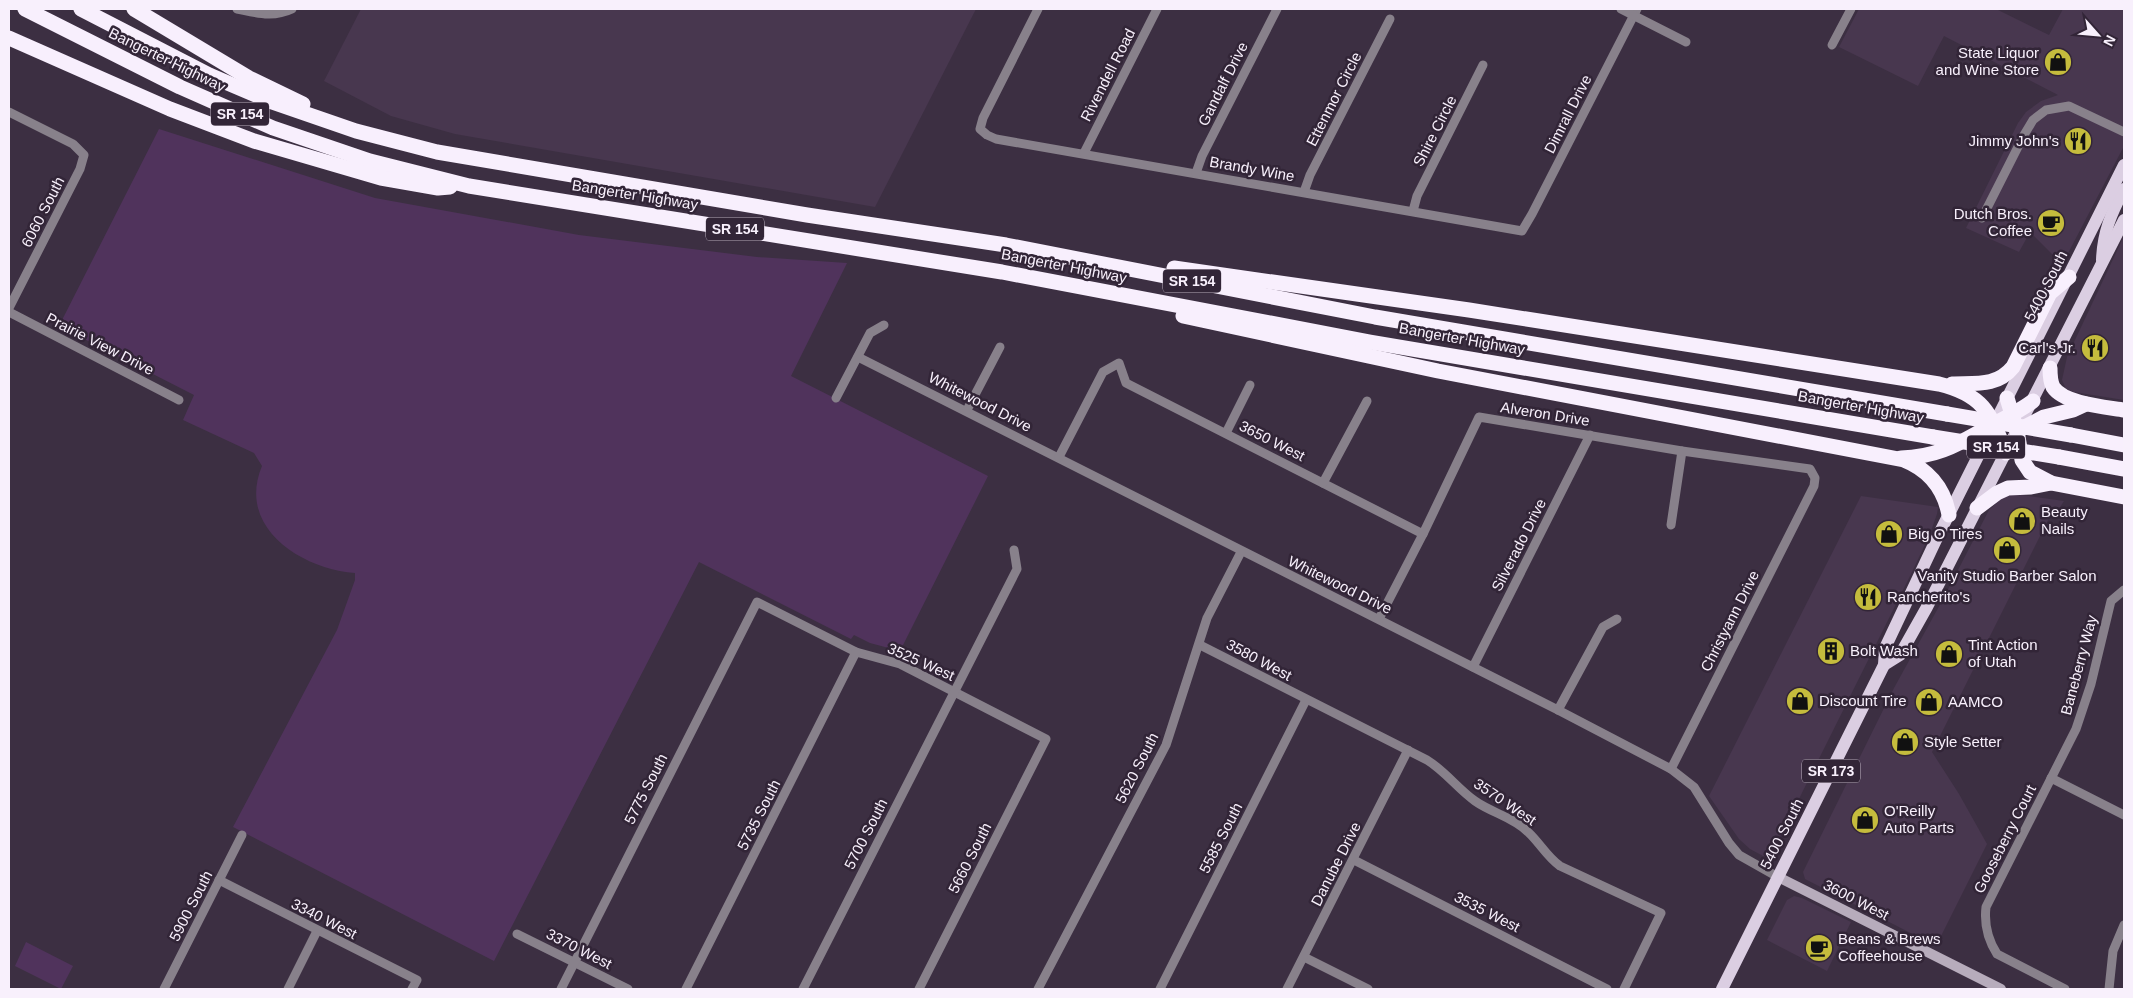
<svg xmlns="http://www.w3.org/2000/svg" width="2133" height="998" viewBox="0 0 2133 998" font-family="Helvetica,sans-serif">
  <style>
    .built { fill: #48374f }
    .green { fill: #50335c }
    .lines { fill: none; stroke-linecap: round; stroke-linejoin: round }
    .street { stroke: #88818b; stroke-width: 9 }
    .secondary { stroke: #b7acbc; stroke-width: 10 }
    .primary { stroke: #dbcee2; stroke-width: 12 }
    .highway { stroke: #f8effd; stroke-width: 15 }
    .highway-bridge { stroke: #f8effd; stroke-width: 15 }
    .labels { text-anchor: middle; stroke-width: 5; stroke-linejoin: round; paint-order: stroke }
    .shield { fill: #322537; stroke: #bdb3c1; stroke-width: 1 }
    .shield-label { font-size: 14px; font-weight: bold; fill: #f8f0fc }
    .poi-label { font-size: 15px; fill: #f8f0fc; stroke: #322537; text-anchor: start }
    .street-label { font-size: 15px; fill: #f8f0fc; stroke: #322537 }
  </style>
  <rect width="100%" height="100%" fill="#3c2f42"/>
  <!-- built -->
  <g class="built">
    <path d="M361 9H976L875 207 455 134 391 116 324 81Z"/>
    <path d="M1859 9H1996L2049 35 2063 9H2124V146L2064 261 2053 255 2030 232 2019 252 1966 228 2018 123 2026 112 2041 101 2058 95 1944 36 1918 86 1839 47Z"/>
    <path d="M2124 236V400L2074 392 2066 389 2062 380 2067 357Z"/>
    <path d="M2015 494 2064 501 2055 515 2049 518 1932 752 1959 794 1987 844 1936 946 1805 879 1803 872 1894 688 1942 601 1989 510 2004 496Z"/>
    <path d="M1861 496 1938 507 1937 514 1930 534 1912 572 1775 847 1768 857 1763 856 1750 849 1739 839 1709 796Z"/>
    <path d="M1794 896 1802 898 1851 922 1827 971 1767 940 1787 900Z"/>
  </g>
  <!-- green -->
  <g class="green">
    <path d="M159 129 375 198 579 235 757 257 847 263 791 376 988 476 900 651 870 643 854 635 851 639 699 562 494 961 233 827 337 630 355 580V573C302 569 236 528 262 466L254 453 183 420 194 395 59 326Z"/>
    <path d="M26 942 73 966 61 989 15 966Z"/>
  </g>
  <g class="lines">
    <!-- street -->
    <g class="street">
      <path d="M237 9C257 13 273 18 292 9"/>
      <path d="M1038 9 983 118 980 129 987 135 996 139 1522 231 1532 214 1637 9"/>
      <path d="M1621 9 1686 42"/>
      <path d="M1832 45 1851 9"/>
      <path d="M9 112 73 144 84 155 80 169 9 308"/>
      <path d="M1084 153 1157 9"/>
      <path d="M1196 173 1202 156 1277 9"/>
      <path d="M1304 192 1310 175 1390 19"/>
      <path d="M1413 211 1417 196 1483 65"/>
      <path d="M1982 218 2024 135 2033 120 2046 110 2069 106 2124 132"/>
      <path d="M9 312 179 400"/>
      <path d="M858 357 1558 710 1671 769 1694 787 1729 843 1739 855 1778 877"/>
      <path d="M836 398 870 333 884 325"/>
      <path d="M967 410 1000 347"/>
      <path d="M1226 433 1250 385"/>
      <path d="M1059 457 1103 372 1119 363 1126 383 1423 534"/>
      <path d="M1323 483 1367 401"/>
      <path d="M1671 525 1682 451"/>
      <path d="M1379 619 1423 534 1479 417 1682 451 1810 469 1815 478 1814 486 1671 769"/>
      <path d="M1200 645 1427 760C1445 771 1458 789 1475 801 1492 813 1513 817 1528 832 1540 843 1547 857 1560 866L1661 913 1624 989"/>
      <path d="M1473 667 1590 435"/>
      <path d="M1558 710 1603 627 1617 619"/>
      <path d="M2051 778 2124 815"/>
      <path d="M1354 860 1607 989"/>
      <path d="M219 880 417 980 412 989"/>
      <path d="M517 934 628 989"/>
      <path d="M1304 957 1368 989"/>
      <path d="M164 989 242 835"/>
      <path d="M288 989 317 931"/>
      <path d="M561 989 757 602 856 652 900 664 1046 739 919 989"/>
      <path d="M686 989 856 652"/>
      <path d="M803 989 1017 569 1014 550"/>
      <path d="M1038 989 1166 745 1207 618 1241 552"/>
      <path d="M1160 989 1306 700"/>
      <path d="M1287 989 1408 750"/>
      <path d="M2065 989 1997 954C1988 940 1984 924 1986 907L2076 729 2091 684 2111 601 2124 590"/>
      <path d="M2109 989 2113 951 2124 925"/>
    </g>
    <!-- secondary -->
    <path class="secondary" d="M1778 877 2001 989"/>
    <!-- primary -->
    <g class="primary">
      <path d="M2102 260C2103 232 2111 214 2124 189"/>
      <path d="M1884 665 1900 655 1927 607 2124 220"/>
      <path d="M1722 989 1884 665 1885 648 1936 540 2124 165"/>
    </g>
    <!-- highway -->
    <g class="highway">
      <path d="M25 9 180 87 273 128 370 161 469 186 1002 272 1370 342 1933 437"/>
      <path d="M81 9 209 75 272 102 356 131 437 152 807 215 1006 245 1375 317 1947 414"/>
      <path d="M134 9 249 78 303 104"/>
      <path d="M9 38 170 109 254 141 381 178 438 188 450 187"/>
      <path d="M1174 268 1469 310 1939 384C1984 395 1990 413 2006 453"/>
      <path d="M1183 316 1438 371 1904 460C1929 470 1944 488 1949 515"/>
      <path d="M2050 368C2050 374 2050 381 2053 387 2064 404 2106 407 2124 410"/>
      <path d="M1952 384C1975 383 1997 387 2013 367L2050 293 2069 277"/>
      <path d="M2007 398 2017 431 2022 460 2030 472 2051 483 2124 497"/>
      <path d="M2019 430 2044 417 2073 410 2086 404"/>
      <path d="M2071 435 2124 445"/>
      <path d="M2059 457 2124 469"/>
      <path d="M1901 458C1942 457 1962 441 1996 423 2009 416 2021 410 2033 401"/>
      <path d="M1977 508 1997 493 2008 488 2031 487 2051 483"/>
    </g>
    <!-- highway-bridge -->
    <g class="highway-bridge">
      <path d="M1947 414 2071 435"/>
      <path d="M1933 437 2059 457"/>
    </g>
  </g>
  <!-- icons -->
  <defs>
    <symbol id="shop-disc" viewBox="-11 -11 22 22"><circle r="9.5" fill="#c5bc3d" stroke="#322537"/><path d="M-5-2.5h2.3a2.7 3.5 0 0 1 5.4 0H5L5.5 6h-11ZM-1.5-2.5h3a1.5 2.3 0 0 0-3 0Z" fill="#111"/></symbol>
    <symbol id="restaurant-disc" viewBox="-11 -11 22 22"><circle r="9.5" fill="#c5bc3d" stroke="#322537"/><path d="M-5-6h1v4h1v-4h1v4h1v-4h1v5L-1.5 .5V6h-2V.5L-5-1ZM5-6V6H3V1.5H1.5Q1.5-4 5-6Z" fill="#111"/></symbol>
    <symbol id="cafe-disc" viewBox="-11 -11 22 22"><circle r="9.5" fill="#c5bc3d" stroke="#322537"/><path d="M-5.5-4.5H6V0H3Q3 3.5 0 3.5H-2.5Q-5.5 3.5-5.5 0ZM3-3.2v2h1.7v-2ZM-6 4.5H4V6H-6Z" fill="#111"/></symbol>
    <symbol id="building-disc" viewBox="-11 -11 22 22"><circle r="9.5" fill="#c5bc3d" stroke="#322537"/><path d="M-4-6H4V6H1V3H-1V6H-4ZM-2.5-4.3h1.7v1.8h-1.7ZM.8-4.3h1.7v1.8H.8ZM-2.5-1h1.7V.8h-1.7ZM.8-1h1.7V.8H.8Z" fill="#111"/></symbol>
  </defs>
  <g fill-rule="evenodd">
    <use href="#shop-disc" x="2042" y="46" width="32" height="32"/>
    <use href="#restaurant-disc" x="2062" y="125" width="32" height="32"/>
    <use href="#cafe-disc" x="2035" y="207" width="32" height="32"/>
    <use href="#restaurant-disc" x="2079" y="332" width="32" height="32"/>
    <use href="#shop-disc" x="2006" y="505" width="32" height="32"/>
    <use href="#shop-disc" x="1873" y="518" width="32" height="32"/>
    <use href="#shop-disc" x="1991" y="534" width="32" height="32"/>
    <use href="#restaurant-disc" x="1852" y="581" width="32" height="32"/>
    <use href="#building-disc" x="1815" y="635" width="32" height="32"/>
    <use href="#shop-disc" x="1933" y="638" width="32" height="32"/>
    <use href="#shop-disc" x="1784" y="685" width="32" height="32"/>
    <use href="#shop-disc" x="1913" y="686" width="32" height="32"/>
    <use href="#shop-disc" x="1889" y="726" width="32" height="32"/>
    <use href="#shop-disc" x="1849" y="804" width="32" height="32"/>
    <use href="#cafe-disc" x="1803" y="932" width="32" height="32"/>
  </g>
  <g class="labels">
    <!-- shield labels -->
    <g class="shield">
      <rect x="211" y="102.5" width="58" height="23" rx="4"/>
      <rect x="706" y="217.5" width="58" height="23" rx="4"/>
      <rect x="1163" y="269.5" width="58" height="23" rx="4"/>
      <rect x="1967" y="435.5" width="58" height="23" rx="4"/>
      <rect x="1802" y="759.5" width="58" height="23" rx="4"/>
    </g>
    <g class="shield-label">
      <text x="240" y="119">SR 154</text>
      <text x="735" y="234">SR 154</text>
      <text x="1192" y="286">SR 154</text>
      <text x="1996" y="452">SR 154</text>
      <text x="1831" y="776">SR 173</text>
    </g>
    <!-- poi labels -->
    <g class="poi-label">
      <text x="2039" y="58" text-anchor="end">State Liquor<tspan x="2039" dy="17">and Wine Store</tspan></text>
      <text x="2059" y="146" text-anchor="end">Jimmy John's</text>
      <text x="2032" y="219" text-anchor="end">Dutch Bros.<tspan x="2032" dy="17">Coffee</tspan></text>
      <text x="2076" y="353" text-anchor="end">Carl's Jr.</text>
      <text x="2041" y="517">Beauty<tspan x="2041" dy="17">Nails</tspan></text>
      <text x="1908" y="539">Big O Tires</text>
      <text x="2007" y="581" text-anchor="middle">Vanity Studio Barber Salon</text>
      <text x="1887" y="602">Rancherito's</text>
      <text x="1968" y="650">Tint Action<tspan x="1968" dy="17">of Utah</tspan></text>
      <text x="1850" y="656">Bolt Wash</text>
      <text x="1819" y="706">Discount Tire</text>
      <text x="1948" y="707">AAMCO</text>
      <text x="1924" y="747">Style Setter</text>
      <text x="1884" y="816">O'Reilly<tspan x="1884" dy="17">Auto Parts</tspan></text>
      <text x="1838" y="944">Beans &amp; Brews<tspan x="1838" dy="17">Coffeehouse</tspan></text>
    </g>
    <!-- street labels -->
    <g class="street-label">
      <text transform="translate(167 60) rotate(26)" y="5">Bangerter Highway</text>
      <text transform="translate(1108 75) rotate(-63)" y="5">Rivendell Road</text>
      <text transform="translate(1223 84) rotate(-63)" y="5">Gandalf Drive</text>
      <text transform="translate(1334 99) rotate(-63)" y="5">Ettenmor Circle</text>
      <text transform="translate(1568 114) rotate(-63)" y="5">Dimrall Drive</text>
      <text transform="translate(1435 131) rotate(-63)" y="5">Shire Circle</text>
      <text transform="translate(1252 169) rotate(10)" y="5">Brandy Wine</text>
      <text transform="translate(635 195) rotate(9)" y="5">Bangerter Highway</text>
      <text transform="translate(43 212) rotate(-63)" y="5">6060 South</text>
      <text transform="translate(1064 266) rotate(11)" y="5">Bangerter Highway</text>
      <text transform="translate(2046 286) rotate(-63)" y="5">5400 South</text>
      <text transform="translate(1462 339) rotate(10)" y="5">Bangerter Highway</text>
      <text transform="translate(100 344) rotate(27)" y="5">Prairie View Drive</text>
      <text transform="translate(980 402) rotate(27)" y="5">Whitewood Drive</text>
      <text transform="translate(1861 407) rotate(10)" y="5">Bangerter Highway</text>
      <text transform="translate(1545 414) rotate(9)" y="5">Alveron Drive</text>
      <text transform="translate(1272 441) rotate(27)" y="5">3650 West</text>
      <text transform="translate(1519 545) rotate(-63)" y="5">Silverado Drive</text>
      <text transform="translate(1340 585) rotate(26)" y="5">Whitewood Drive</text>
      <text transform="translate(1730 621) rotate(-63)" y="5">Christyann Drive</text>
      <text transform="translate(1259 660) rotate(28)" y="5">3580 West</text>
      <text transform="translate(921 662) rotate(24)" y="5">3525 West</text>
      <text transform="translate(2079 665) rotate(-75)" y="5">Baneberry Way</text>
      <text transform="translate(1137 768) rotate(-63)" y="5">5620 South</text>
      <text transform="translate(646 789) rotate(-63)" y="5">5775 South</text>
      <text transform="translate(1505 802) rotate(34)" y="5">3570 West</text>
      <text transform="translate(759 815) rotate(-63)" y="5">5735 South</text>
      <text transform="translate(866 834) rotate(-63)" y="5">5700 South</text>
      <text transform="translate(1782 834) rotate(-63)" y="5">5400 South</text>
      <text transform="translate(1221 838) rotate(-63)" y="5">5585 South</text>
      <text transform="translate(2005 839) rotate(-63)" y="5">Gooseberry Court</text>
      <text transform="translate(970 858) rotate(-63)" y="5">5660 South</text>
      <text transform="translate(1336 864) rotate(-63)" y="5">Danube Drive</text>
      <text transform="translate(1856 900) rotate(27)" y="5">3600 West</text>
      <text transform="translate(191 906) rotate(-63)" y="5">5900 South</text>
      <text transform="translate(1487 912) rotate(27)" y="5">3535 West</text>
      <text transform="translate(324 919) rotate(27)" y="5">3340 West</text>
      <text transform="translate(579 949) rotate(27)" y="5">3370 West</text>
    </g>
  </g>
  <!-- border -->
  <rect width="2133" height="998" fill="none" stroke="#f8f0fc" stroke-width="20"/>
  <!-- north arrow -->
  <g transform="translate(2098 35) rotate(117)" stroke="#322537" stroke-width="4" paint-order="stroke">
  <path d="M0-4L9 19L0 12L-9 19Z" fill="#f8f0fc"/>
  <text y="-8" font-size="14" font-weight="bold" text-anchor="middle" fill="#f8f0fc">N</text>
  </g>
</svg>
